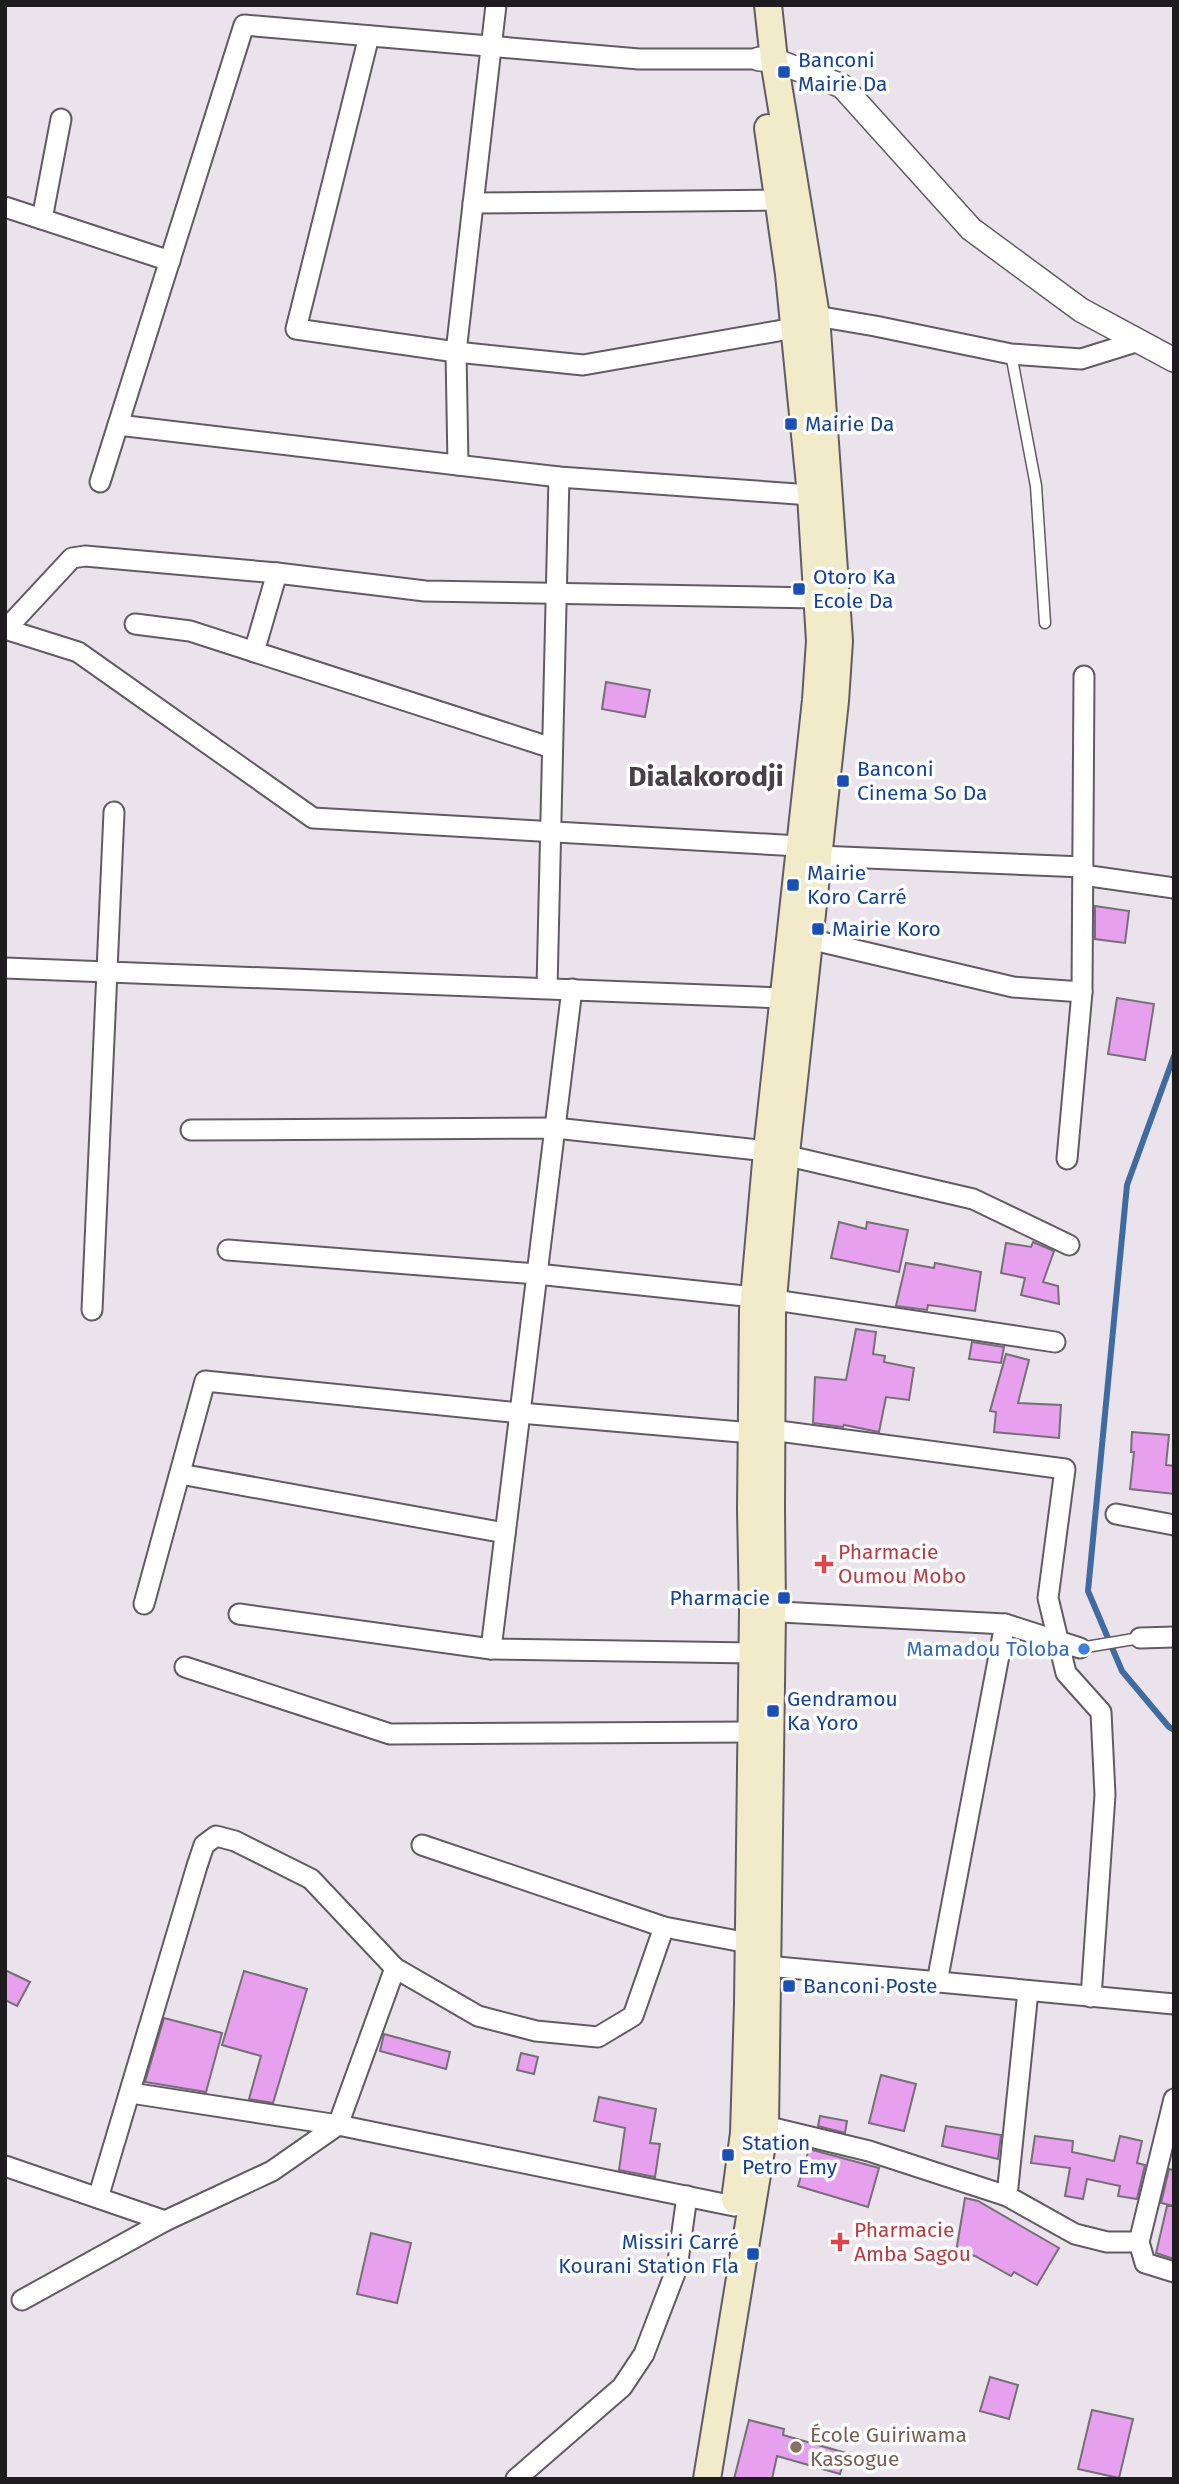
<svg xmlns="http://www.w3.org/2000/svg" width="1179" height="2484" viewBox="0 0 1179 2484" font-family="'Fira Sans',sans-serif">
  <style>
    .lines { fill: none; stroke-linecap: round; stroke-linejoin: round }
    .stream { stroke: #406ba0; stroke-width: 6 }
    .building { fill: #e7a0ed; stroke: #776f77; stroke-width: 2 }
    .service-casing { stroke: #625b63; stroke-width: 13 }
    .minor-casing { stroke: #625b63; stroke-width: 23 }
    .tertiary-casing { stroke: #625b63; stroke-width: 26 }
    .secondary-casing { stroke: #625b63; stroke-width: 30 }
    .service { stroke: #fff; stroke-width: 10 }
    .minor { stroke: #fff; stroke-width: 19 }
    .tertiary { stroke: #fff; stroke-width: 23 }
    .secondary { stroke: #f2ebca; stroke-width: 26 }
    .transit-dot { fill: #1a4fb4; stroke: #fff; stroke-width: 2.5 }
    .health-dot { fill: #e0444e; stroke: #fff; stroke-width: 2.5 }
    .shop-dot { fill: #3f7fe0; stroke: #fff; stroke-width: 2.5 }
    .education-dot { fill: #8d6e63; stroke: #fff; stroke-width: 2.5 }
    .labels { text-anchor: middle; stroke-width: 7; stroke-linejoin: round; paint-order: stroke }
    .transit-label { font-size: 21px; fill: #164399; stroke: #fff; text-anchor: start }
    .health-label { font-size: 21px; fill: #be3a42; stroke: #fff; text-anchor: start }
    .shop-label { font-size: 21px; fill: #366cbe; stroke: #fff; text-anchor: end }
    .education-label { font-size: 21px; fill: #785e54; stroke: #fff; text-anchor: start }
    .district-label { font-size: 28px; font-weight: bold; fill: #474047; stroke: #fff }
  </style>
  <rect width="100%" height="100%" fill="#ebe3ec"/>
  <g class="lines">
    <!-- stream -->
    <path class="stream" d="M1174 1056 1127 1185 1088 1591 1122 1671 1169 1727 1174 1730"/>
  </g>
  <!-- building -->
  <g class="building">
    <path d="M606 682 650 690 645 717 602 709Z"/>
    <path d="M1095 906 1129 911 1125 943 1095 939Z"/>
    <path d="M1117 998 1154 1004 1145 1060 1108 1054Z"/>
    <path d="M839 1222 866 1229 867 1222 908 1230 899 1272 831 1258Z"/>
    <path d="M1033 1242 1054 1251 1043 1282 1058 1286 1059 1304 1021 1295 1025 1278 1001 1273 1006 1243 1031 1247Z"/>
    <path d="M906 1263 934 1268 935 1263 981 1272 975 1311 928 1305 927 1310 896 1306Z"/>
    <path d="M856 1329 876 1332 873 1354 885 1356 884 1362 914 1368 909 1400 886 1397 879 1432 844 1425 843 1427 813 1423 815 1377 846 1380Z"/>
    <path d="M972 1342 1004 1347 1001 1363 969 1359Z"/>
    <path d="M1006 1354 1029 1360 1018 1403 1061 1405 1059 1438 994 1432 996 1412 990 1411Z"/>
    <path d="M1132 1432 1169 1435 1166 1465 1174 1466V1494L1130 1489 1134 1452H1131Z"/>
    <path d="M5 1970 30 1982 17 2006 5 2000Z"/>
    <path d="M244 1971 307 1989 273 2103 249 2099 261 2056 222 2045Z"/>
    <path d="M164 2018 222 2033 206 2092 145 2082Z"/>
    <path d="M384 2034 450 2052 446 2069 380 2051Z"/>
    <path d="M521 2053 538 2057 534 2074 517 2070Z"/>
    <path d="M881 2075 916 2084 904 2131 869 2123Z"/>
    <path d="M599 2097 656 2109 650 2143 660 2144 655 2177 619 2170 625 2128 594 2121Z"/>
    <path d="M820 2116 847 2121 845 2133 818 2126Z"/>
    <path d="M946 2126 1001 2135 998 2159 942 2146Z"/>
    <path d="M1035 2136 1073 2141 1072 2152 1114 2161 1120 2136 1142 2141 1137 2163 1145 2165 1137 2199 1118 2196 1120 2186 1087 2179 1083 2199 1065 2196 1070 2168 1031 2163Z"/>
    <path d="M809 2149 879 2168 868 2207 798 2186Z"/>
    <path d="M1169 2169 1174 2170V2206L1161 2203Z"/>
    <path d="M965 2198 978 2201 1059 2248 1037 2285 1014 2272 1011 2276 975 2256 956 2252Z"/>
    <path d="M1167 2206H1174V2259L1156 2253Z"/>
    <path d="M371 2233 411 2243 397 2303 357 2294Z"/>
    <path d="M990 2377 1018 2385 1009 2419 980 2411Z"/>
    <path d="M1092 2410 1133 2419 1119 2478 1078 2469Z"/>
    <path d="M749 2420 784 2429 783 2435 846 2453 840 2474 777 2456 772 2479H734Z"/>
  </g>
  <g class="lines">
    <defs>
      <g id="service">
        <path d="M1011 354 1036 486 1045 623"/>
        <path d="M1080 1648 1140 1638"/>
      </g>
      <g id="minor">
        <path d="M369 36 296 329 456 352 583 365 795 328"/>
        <path d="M473 203 777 200"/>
        <path d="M5 207 170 261"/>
        <path d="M42 219 61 119"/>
        <path d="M816 316 875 326 1011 354 1081 359 1139 341"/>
        <path d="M118 425 559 477 811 495"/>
        <path d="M458 465 456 352 496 5"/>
        <path d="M100 482 244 25 639 59H759"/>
        <path d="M135 624 190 631 552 748"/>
        <path d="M5 629 78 652 313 818 799 846"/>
        <path d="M6 629 72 558 85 556 277 573 425 591 818 598"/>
        <path d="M254 652 277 573"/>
        <path d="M818 856 1083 867"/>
        <path d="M1083 875 1174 888"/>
        <path d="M809 939 1013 987 1082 992"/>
        <path d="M5 968 784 998"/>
        <path d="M547 988 559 477"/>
        <path d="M191 1130 555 1128 767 1151 973 1199 1069 1245"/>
        <path d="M1067 1159 1082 992 1084 676"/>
        <path d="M228 1250 537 1274 754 1297 1055 1342"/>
        <path d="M92 1310 114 812"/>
        <path d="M180 1474 505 1533"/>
        <path d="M1116 1514 1174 1525"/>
        <path d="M144 1604 205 1381 520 1413 752 1433 771 1430 1065 1469 1048 1598 1066 1673 1101 1712 1105 1795 1091 1997"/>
        <path d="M761 1611 1005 1624 1080 1648"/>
        <path d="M239 1614 491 1649 753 1653"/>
        <path d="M1140 1638 1174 1637"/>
        <path d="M491 1649 572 989"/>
        <path d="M185 1667 390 1734 752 1732"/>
        <path d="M422 1845 664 1927 759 1945"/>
        <path d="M757 1965 1174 2004"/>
        <path d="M937 1982 1005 1624"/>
        <path d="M131 2093 338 2125 734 2206"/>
        <path d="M1174 2099 1139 2242 1145 2263 1174 2272"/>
        <path d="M765 2126 869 2151 1007 2196 1075 2234 1107 2242H1139"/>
        <path d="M5 2166 165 2221"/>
        <path d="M1007 2196 1028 1991"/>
        <path d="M98 2198 197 1866 204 1845 216 1836 235 1841 311 1879 395 1968 478 2016 536 2031 598 2037 633 2016 664 1927"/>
        <path d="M22 2300 165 2221 272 2171 338 2125 395 1968"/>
        <path d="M516 2479 622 2387 644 2354 677 2268 687 2196"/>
      </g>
      <path id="tertiary" d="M759 59 774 60 842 86 971 229 1081 310 1174 360"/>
      <g id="secondary">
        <path d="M735 2200 744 2133 748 2004 753 1611 751 1509 753 1310 767 1151 816 700 820 641 811 495 789 274 768 128"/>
        <path d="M707 2479 765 2126 772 1611 771 1509 772 1311 784 1172 835 701 839 641 816 316 774 60 768 5"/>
      </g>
    </defs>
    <!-- service casing -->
    <use href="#service" class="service-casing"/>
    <!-- minor casing -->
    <use href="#minor" class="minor-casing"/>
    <!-- tertiary casing -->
    <use href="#tertiary" class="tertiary-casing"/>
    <!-- secondary casing -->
    <use href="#secondary" class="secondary-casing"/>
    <!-- service -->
    <use href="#service" class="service"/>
    <!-- minor -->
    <use href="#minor" class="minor"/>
    <!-- tertiary -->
    <use href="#tertiary" class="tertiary"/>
    <!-- secondary -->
    <use href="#secondary" class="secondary"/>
  </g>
  <!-- markers -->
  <g class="transit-dot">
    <rect x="777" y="65" width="14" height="14" rx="3.5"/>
    <rect x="784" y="417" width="14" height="14" rx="3.5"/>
    <rect x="792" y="582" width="14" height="14" rx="3.5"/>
    <rect x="836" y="774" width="14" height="14" rx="3.5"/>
    <rect x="786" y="878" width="14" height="14" rx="3.5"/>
    <rect x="811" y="922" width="14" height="14" rx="3.5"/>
    <rect x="777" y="1591" width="14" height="14" rx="3.5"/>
    <rect x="766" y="1704" width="14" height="14" rx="3.5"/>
    <rect x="782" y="1979" width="14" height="14" rx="3.5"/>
    <rect x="721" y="2148" width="14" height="14" rx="3.5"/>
    <rect x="746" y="2247" width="14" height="14" rx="3.5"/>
  </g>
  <g class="health-dot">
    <path d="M820.5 1553.5h7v7h7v7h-7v7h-7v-7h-7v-7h7z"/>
    <path d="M836.5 2231.5h7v7h7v7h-7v7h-7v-7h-7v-7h7z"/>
  </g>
  <circle class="shop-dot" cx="1084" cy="1649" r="7"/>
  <circle class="education-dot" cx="796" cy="2447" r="7"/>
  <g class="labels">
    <!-- transit labels -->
    <g class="transit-label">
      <text x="798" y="67">Banconi<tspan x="798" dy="24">Mairie Da</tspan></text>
      <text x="805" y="431">Mairie Da</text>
      <text x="813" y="584">Otoro Ka<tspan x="813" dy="24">Ecole Da</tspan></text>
      <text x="857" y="776">Banconi<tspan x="857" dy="24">Cinema So Da</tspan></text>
      <text x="807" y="880">Mairie<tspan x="807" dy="24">Koro Carré</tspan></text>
      <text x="832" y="936">Mairie Koro</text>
      <text x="770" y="1605" text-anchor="end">Pharmacie</text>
      <text x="787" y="1706">Gendramou<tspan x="787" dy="24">Ka Yoro</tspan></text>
      <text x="803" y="1993">Banconi Poste</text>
      <text x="742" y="2150">Station<tspan x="742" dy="24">Petro Emy</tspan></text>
      <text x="739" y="2249" text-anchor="end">Missiri Carré<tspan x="739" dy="24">Kourani Station Fla</tspan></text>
    </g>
    <!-- health labels -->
    <g class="health-label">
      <text x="838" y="1559">Pharmacie<tspan x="838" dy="24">Oumou Mobo</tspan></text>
      <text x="854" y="2237">Pharmacie<tspan x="854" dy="24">Amba Sagou</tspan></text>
    </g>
    <!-- shop labels -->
    <g class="shop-label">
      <text x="1070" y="1656">Mamadou Toloba</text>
    </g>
    <!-- education labels -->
    <g class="education-label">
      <text x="810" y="2442">École Guiriwama<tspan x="810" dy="24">Kassogue</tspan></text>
    </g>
    <!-- district labels -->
    <g class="district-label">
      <text x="706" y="786">Dialakorodji</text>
    </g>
  </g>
  <!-- border -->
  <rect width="1179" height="2484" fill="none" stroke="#1f1c20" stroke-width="14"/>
</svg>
